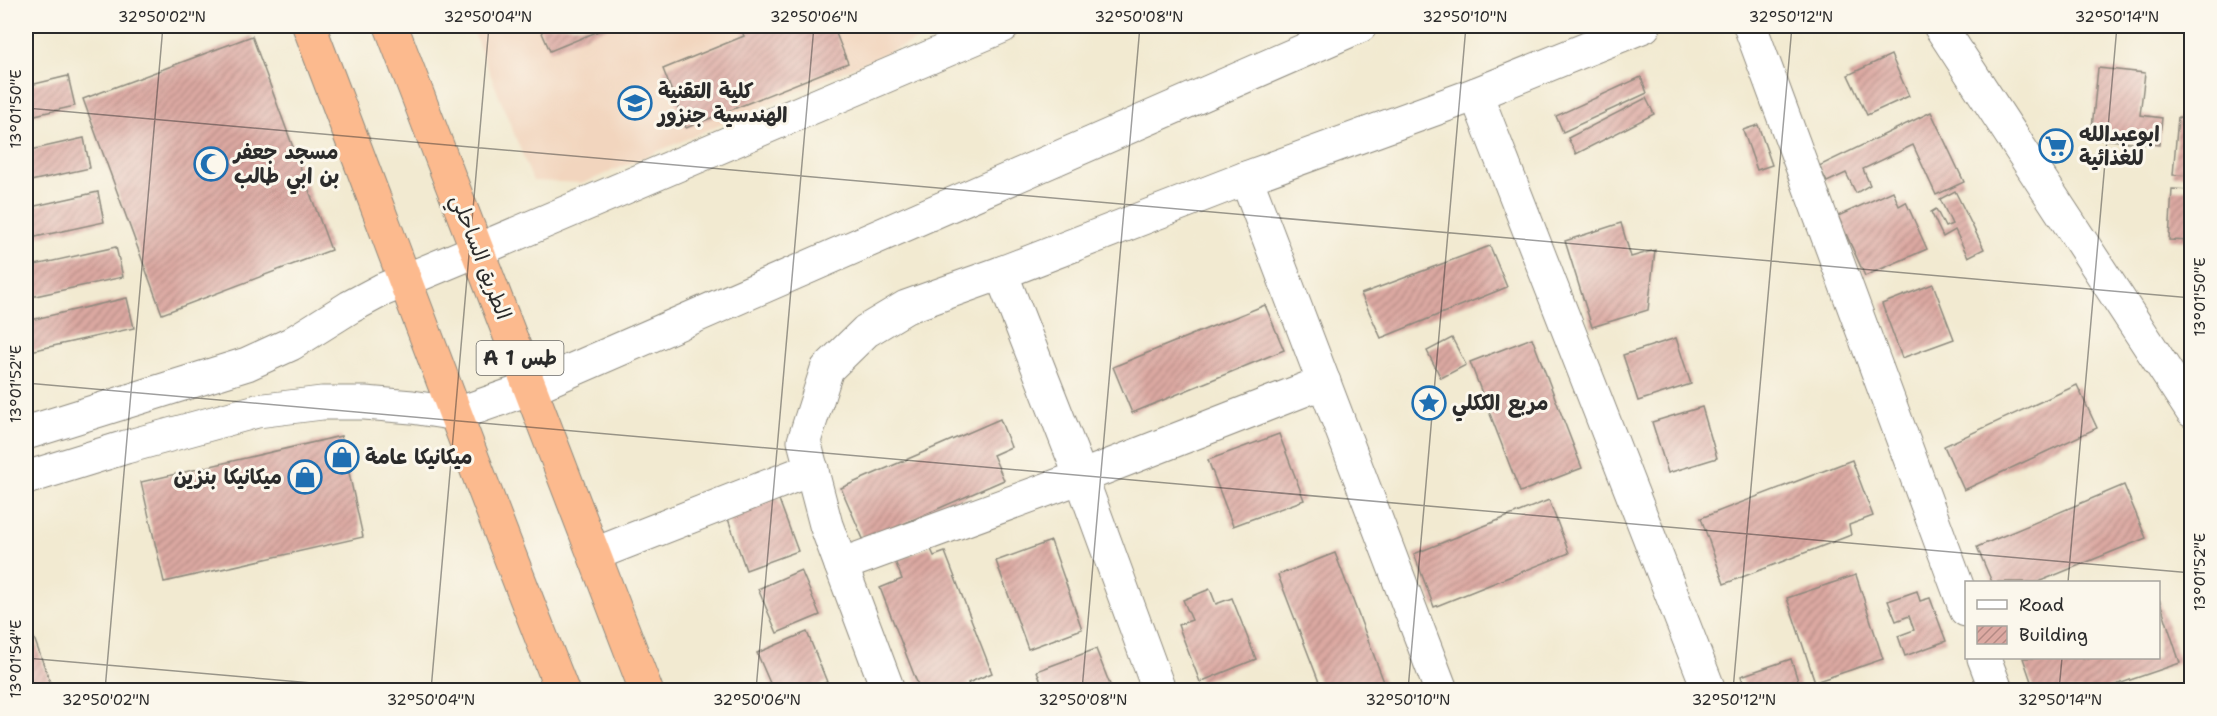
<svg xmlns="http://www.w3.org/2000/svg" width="2217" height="716" viewBox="0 0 2217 716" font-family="'Shantell Sans','Playpen Sans Arabic',sans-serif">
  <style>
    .built { fill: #f2d5be }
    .building { fill: url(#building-hatch) }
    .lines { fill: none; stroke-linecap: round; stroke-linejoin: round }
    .minor-casing { stroke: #8e8a7e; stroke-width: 35 }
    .tertiary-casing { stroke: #8e8a7e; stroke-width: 35 }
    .trunk-casing { stroke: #8e8a7e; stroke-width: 35 }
    .minor { stroke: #fff; stroke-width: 33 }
    .tertiary { stroke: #fff; stroke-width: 33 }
    .trunk { stroke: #fcba8e; stroke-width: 33 }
    .ticks { fill: none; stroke: #2b2b2b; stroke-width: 1.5; stroke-opacity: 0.45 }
    .labels { text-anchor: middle; stroke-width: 6; stroke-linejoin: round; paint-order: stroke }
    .shield { fill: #fbf7ec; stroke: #696865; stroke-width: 1.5 }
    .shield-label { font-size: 20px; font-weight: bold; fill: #2b2b2b }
    .poi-label { font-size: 21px; font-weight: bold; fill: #2b2b2b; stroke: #fbf7ec; text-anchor: start }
    .street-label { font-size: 21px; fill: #2b2b2b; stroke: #fbf7ec }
    .neatline { fill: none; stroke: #2b2b2b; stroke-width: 2 }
    .ticks-label { font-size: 15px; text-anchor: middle; fill: #2b2b2b }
  </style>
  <defs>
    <pattern id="building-hatch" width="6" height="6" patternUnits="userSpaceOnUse" patternTransform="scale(1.5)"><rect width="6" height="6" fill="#dca9a2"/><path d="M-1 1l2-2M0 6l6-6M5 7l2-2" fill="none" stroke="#b38a84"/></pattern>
  </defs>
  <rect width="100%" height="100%" fill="#fbf7ec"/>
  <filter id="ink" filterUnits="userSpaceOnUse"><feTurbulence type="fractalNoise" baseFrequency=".0167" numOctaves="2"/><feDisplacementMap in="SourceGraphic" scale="12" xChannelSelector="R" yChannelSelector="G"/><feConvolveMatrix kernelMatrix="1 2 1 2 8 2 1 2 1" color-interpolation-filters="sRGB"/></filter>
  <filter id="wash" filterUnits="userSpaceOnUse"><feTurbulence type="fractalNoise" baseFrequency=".008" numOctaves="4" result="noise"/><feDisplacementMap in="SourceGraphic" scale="24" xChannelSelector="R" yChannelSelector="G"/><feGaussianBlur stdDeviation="1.35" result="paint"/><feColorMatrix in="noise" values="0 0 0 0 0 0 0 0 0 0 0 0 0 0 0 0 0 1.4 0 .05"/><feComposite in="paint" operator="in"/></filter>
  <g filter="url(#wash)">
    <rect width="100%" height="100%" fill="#f2ead1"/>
    <!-- built -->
    <path class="built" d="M471 26H949L584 183 533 181Z"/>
    <g id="blocks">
      <!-- building -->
      <g class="building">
        <path d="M539 26H611L550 51Z"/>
        <path d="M740 26H833L848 63 686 128 663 69 744 36Z"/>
        <path d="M252 36 331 250 162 314 83 99Z"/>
        <path d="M1891 55 1909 96 1867 115 1848 75Z"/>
        <path d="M2098 68 2145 73 2140 115 2162 118 2159 145 2091 138Z"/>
        <path d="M68 76 75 106 26 117V86Z"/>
        <path d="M1641 77 1647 93 1563 132 1556 116Z"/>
        <path d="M1646 98 1654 114 1576 154 1568 138Z"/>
        <path d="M1931 112 1964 182 1936 195 1913 145 1863 169 1870 185 1856 193 1846 173 1827 182 1819 166Z"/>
        <path d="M2178 117 2192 118V176L2173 175Z"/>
        <path d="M1758 125 1772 165 1757 170 1743 130Z"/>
        <path d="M84 138 90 168 26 182V151Z"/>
        <path d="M2172 189 2192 190V241L2169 240Z"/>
        <path d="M1893 191 1899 206 1906 202 1927 249 1865 276 1838 216Z"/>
        <path d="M1955 191 1984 249 1968 257 1955 230 1943 237 1931 212 1936 209 1945 227 1952 224 1940 199Z"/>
        <path d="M98 192 104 222 26 239V208Z"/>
        <path d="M1621 223 1631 257 1655 250 1648 310 1592 327 1565 241Z"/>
        <path d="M1490 246 1507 287 1381 338 1361 294Z"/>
        <path d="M116 247 123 277 26 298V267Z"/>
        <path d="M1933 284 1954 339 1902 358 1882 304Z"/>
        <path d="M127 298 134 328 26 352V321Z"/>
        <path d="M1265 305 1284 350 1132 413 1113 367Z"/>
        <path d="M1452 338 1466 365 1441 378 1427 351Z"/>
        <path d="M1532 338 1582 468 1520 492 1470 362Z"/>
        <path d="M1676 338 1691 384 1638 401 1623 355Z"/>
        <path d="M2077 385 2097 428 1964 490 1944 446Z"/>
        <path d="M1702 407 1717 458 1668 473 1652 422Z"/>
        <path d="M1000 419 1011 447 993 455 1004 480 864 541 841 488Z"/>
        <path d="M1279 434 1304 500 1233 526 1208 460Z"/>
        <path d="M341 436 363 537 164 582 141 482Z"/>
        <path d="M1852 460 1873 516 1849 525 1851 535 1724 584 1701 518Z"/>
        <path d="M2124 485 2146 538 2038 582H1992L1977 547Z"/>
        <path d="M778 497 798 551 746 570 727 516Z"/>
        <path d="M1549 500 1569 553 1434 607 1414 554Z"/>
        <path d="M1051 541 1082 629 1028 649 996 561Z"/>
        <path d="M930 547 934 556 945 552 992 673 968 683 971 690H920L880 588 902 579 895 561Z"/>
        <path d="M1335 553 1387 690H1322L1278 575Z"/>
        <path d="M801 570 820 615 777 633 758 589Z"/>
        <path d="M1856 575 1883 659 1815 682 1787 598Z"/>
        <path d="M1210 589 1216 604 1232 598 1256 659 1200 682 1178 625 1192 620 1183 600Z"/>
        <path d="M1917 591 1920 601 1930 598 1946 641 1905 656 1898 636 1914 630 1909 616 1896 621 1888 601Z"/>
        <path d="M2159 599 2180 663 2101 690H2034L2023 658H2158Z"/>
        <path d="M807 632 827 682 806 690H773L757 653Z"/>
        <path d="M34 638 53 690H26V642Z"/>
        <path d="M1096 649 1112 690H1044L1037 671Z"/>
        <path d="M1791 659 1801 690H1746L1741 676Z"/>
        <path d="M1865 685 1867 690H1851Z"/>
      </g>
    </g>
  </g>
  <g filter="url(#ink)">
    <use href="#blocks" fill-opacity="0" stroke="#8e8a7e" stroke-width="1.5"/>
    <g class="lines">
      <defs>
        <g id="minor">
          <path d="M1750 26 1966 610"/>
          <path d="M1476 94 1709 690"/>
          <path d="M1246 178 1441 690"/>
          <path d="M1001 273 1081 477 1159 690"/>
          <path d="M595 554 812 469"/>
          <path d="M841 565 1081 477 1324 382"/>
          <path d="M1984 658 1996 690"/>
          <path d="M888 690 826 525 804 441 827 369 866 331 906 307 1001 273 1246 178 1476 94 1644 26"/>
        </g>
        <g id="tertiary">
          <path d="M1940 26 2192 411"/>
          <path d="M26 433 247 364 291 344 350 307 382 290 478 250 1003 26"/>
          <path d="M26 478 126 447 257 411 322 403H365L412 407 457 414 531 388 1360 26"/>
        </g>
        <g id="trunk">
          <path d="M309 26C393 247 475 470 562 690"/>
          <path d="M391 26 646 690"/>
        </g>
      </defs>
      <!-- minor casing -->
      <use href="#minor" class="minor-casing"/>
      <!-- tertiary casing -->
      <use href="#tertiary" class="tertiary-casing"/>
      <!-- trunk casing -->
      <use href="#trunk" class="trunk-casing"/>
      <!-- minor -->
      <use href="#minor" class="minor"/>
      <!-- tertiary -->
      <use href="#tertiary" class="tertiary"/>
      <!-- trunk -->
      <use href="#trunk" class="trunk"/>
    </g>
  </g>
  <!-- ticks -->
  <path class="ticks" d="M26 108 2192 298M26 383 2192 573M2068 582 2117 26M26 658 393 690M105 690 163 26M431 690 489 26M756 690 814 26M1082 690 1140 26M1408 690 1466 26M1733 690 1792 26M2059 690 2062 658"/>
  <!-- icons -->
  <defs>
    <symbol id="university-ring" viewBox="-11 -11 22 22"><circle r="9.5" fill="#fbf7ec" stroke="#1f6fb2" stroke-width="1.5"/><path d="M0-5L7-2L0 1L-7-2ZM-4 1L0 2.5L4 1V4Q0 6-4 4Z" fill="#1f6fb2"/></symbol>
    <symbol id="supermarket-ring" viewBox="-11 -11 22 22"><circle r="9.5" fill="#fbf7ec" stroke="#1f6fb2" stroke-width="1.5"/><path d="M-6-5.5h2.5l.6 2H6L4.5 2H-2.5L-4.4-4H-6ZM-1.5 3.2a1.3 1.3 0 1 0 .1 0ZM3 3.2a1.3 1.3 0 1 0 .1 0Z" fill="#1f6fb2"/></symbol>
    <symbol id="mosque-ring" viewBox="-11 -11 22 22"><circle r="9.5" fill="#fbf7ec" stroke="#1f6fb2" stroke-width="1.5"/><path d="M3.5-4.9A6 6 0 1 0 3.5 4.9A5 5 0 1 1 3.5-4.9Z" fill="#1f6fb2"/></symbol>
    <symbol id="sight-ring" viewBox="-11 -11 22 22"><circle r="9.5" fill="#fbf7ec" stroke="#1f6fb2" stroke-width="1.5"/><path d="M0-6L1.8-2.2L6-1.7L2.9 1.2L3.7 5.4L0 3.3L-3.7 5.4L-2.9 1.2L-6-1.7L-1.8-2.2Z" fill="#1f6fb2"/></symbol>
    <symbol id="shop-ring" viewBox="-11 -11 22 22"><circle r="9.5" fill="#fbf7ec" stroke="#1f6fb2" stroke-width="1.5"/><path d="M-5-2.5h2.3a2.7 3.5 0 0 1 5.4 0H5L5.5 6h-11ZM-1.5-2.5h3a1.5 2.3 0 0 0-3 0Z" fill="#1f6fb2"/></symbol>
  </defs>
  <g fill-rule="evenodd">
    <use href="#university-ring" x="616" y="84" width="38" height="38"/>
    <use href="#supermarket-ring" x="2037" y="127" width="38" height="38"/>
    <use href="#mosque-ring" x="192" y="145" width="38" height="38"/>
    <use href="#sight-ring" x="1410" y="384" width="38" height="38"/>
    <use href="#shop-ring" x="323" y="438" width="38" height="38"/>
    <use href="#shop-ring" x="286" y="458" width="38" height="38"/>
  </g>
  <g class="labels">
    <!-- shield labels -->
    <rect class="shield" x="476.5" y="341" width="87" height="34" rx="4.5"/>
    <g class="shield-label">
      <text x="520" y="365">A 1 طس</text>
    </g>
    <!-- poi labels -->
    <g class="poi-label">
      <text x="658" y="98">كلية التقنية<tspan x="658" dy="24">الهندسية جنزور</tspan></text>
      <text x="2079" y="141">ابوعبدالله<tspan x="2079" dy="24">للغذائية</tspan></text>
      <text x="234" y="159">مسجد جعفر<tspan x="234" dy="24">بن ابي طالب</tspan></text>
      <text x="1452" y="410">مربع الككلي</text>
      <text x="365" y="464">ميكانيكا عامة</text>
      <text x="282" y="484" text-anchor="end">ميكانيكا بنزين</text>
    </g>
    <!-- street labels -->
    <g class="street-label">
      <text transform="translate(481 257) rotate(69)" y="7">الطريق الساحلي</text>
    </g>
  </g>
  <!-- margin -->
  <rect width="2217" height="716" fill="none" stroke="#fbf7ec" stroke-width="66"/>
  <!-- legend -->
  <rect x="1965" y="581" width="195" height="78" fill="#fbf7ec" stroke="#a8a59f" stroke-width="1.5"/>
  <rect x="1977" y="600" width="30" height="9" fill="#ffffff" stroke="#a8a59f" stroke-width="1.5"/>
  <text x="2019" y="611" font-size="18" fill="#2b2b2b">Road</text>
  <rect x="1977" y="626" width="30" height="18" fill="url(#building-hatch)" stroke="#a8a59f" stroke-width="1.5"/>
  <text x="2019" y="641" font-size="18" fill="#2b2b2b">Building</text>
  <rect x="33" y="33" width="2151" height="650" class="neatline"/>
  <g class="ticks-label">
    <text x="162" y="22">32°50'02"N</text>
    <text x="488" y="22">32°50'04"N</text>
    <text x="814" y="22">32°50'06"N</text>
    <text x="1139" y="22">32°50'08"N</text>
    <text x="1465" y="22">32°50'10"N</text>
    <text x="1791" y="22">32°50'12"N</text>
    <text x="2117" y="22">32°50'14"N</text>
    <text transform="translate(16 109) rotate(-90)" y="5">13°01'50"E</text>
    <text transform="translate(2200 297) rotate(-90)" y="5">13°01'50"E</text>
    <text transform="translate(16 384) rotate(-90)" y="5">13°01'52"E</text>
    <text transform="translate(2200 572) rotate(-90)" y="5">13°01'52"E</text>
    <text transform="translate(16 659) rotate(-90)" y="5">13°01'54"E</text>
    <text x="106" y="705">32°50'02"N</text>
    <text x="431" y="705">32°50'04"N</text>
    <text x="757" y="705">32°50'06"N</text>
    <text x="1083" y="705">32°50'08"N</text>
    <text x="1408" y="705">32°50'10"N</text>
    <text x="1734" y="705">32°50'12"N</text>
    <text x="2060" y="705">32°50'14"N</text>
  </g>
</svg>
